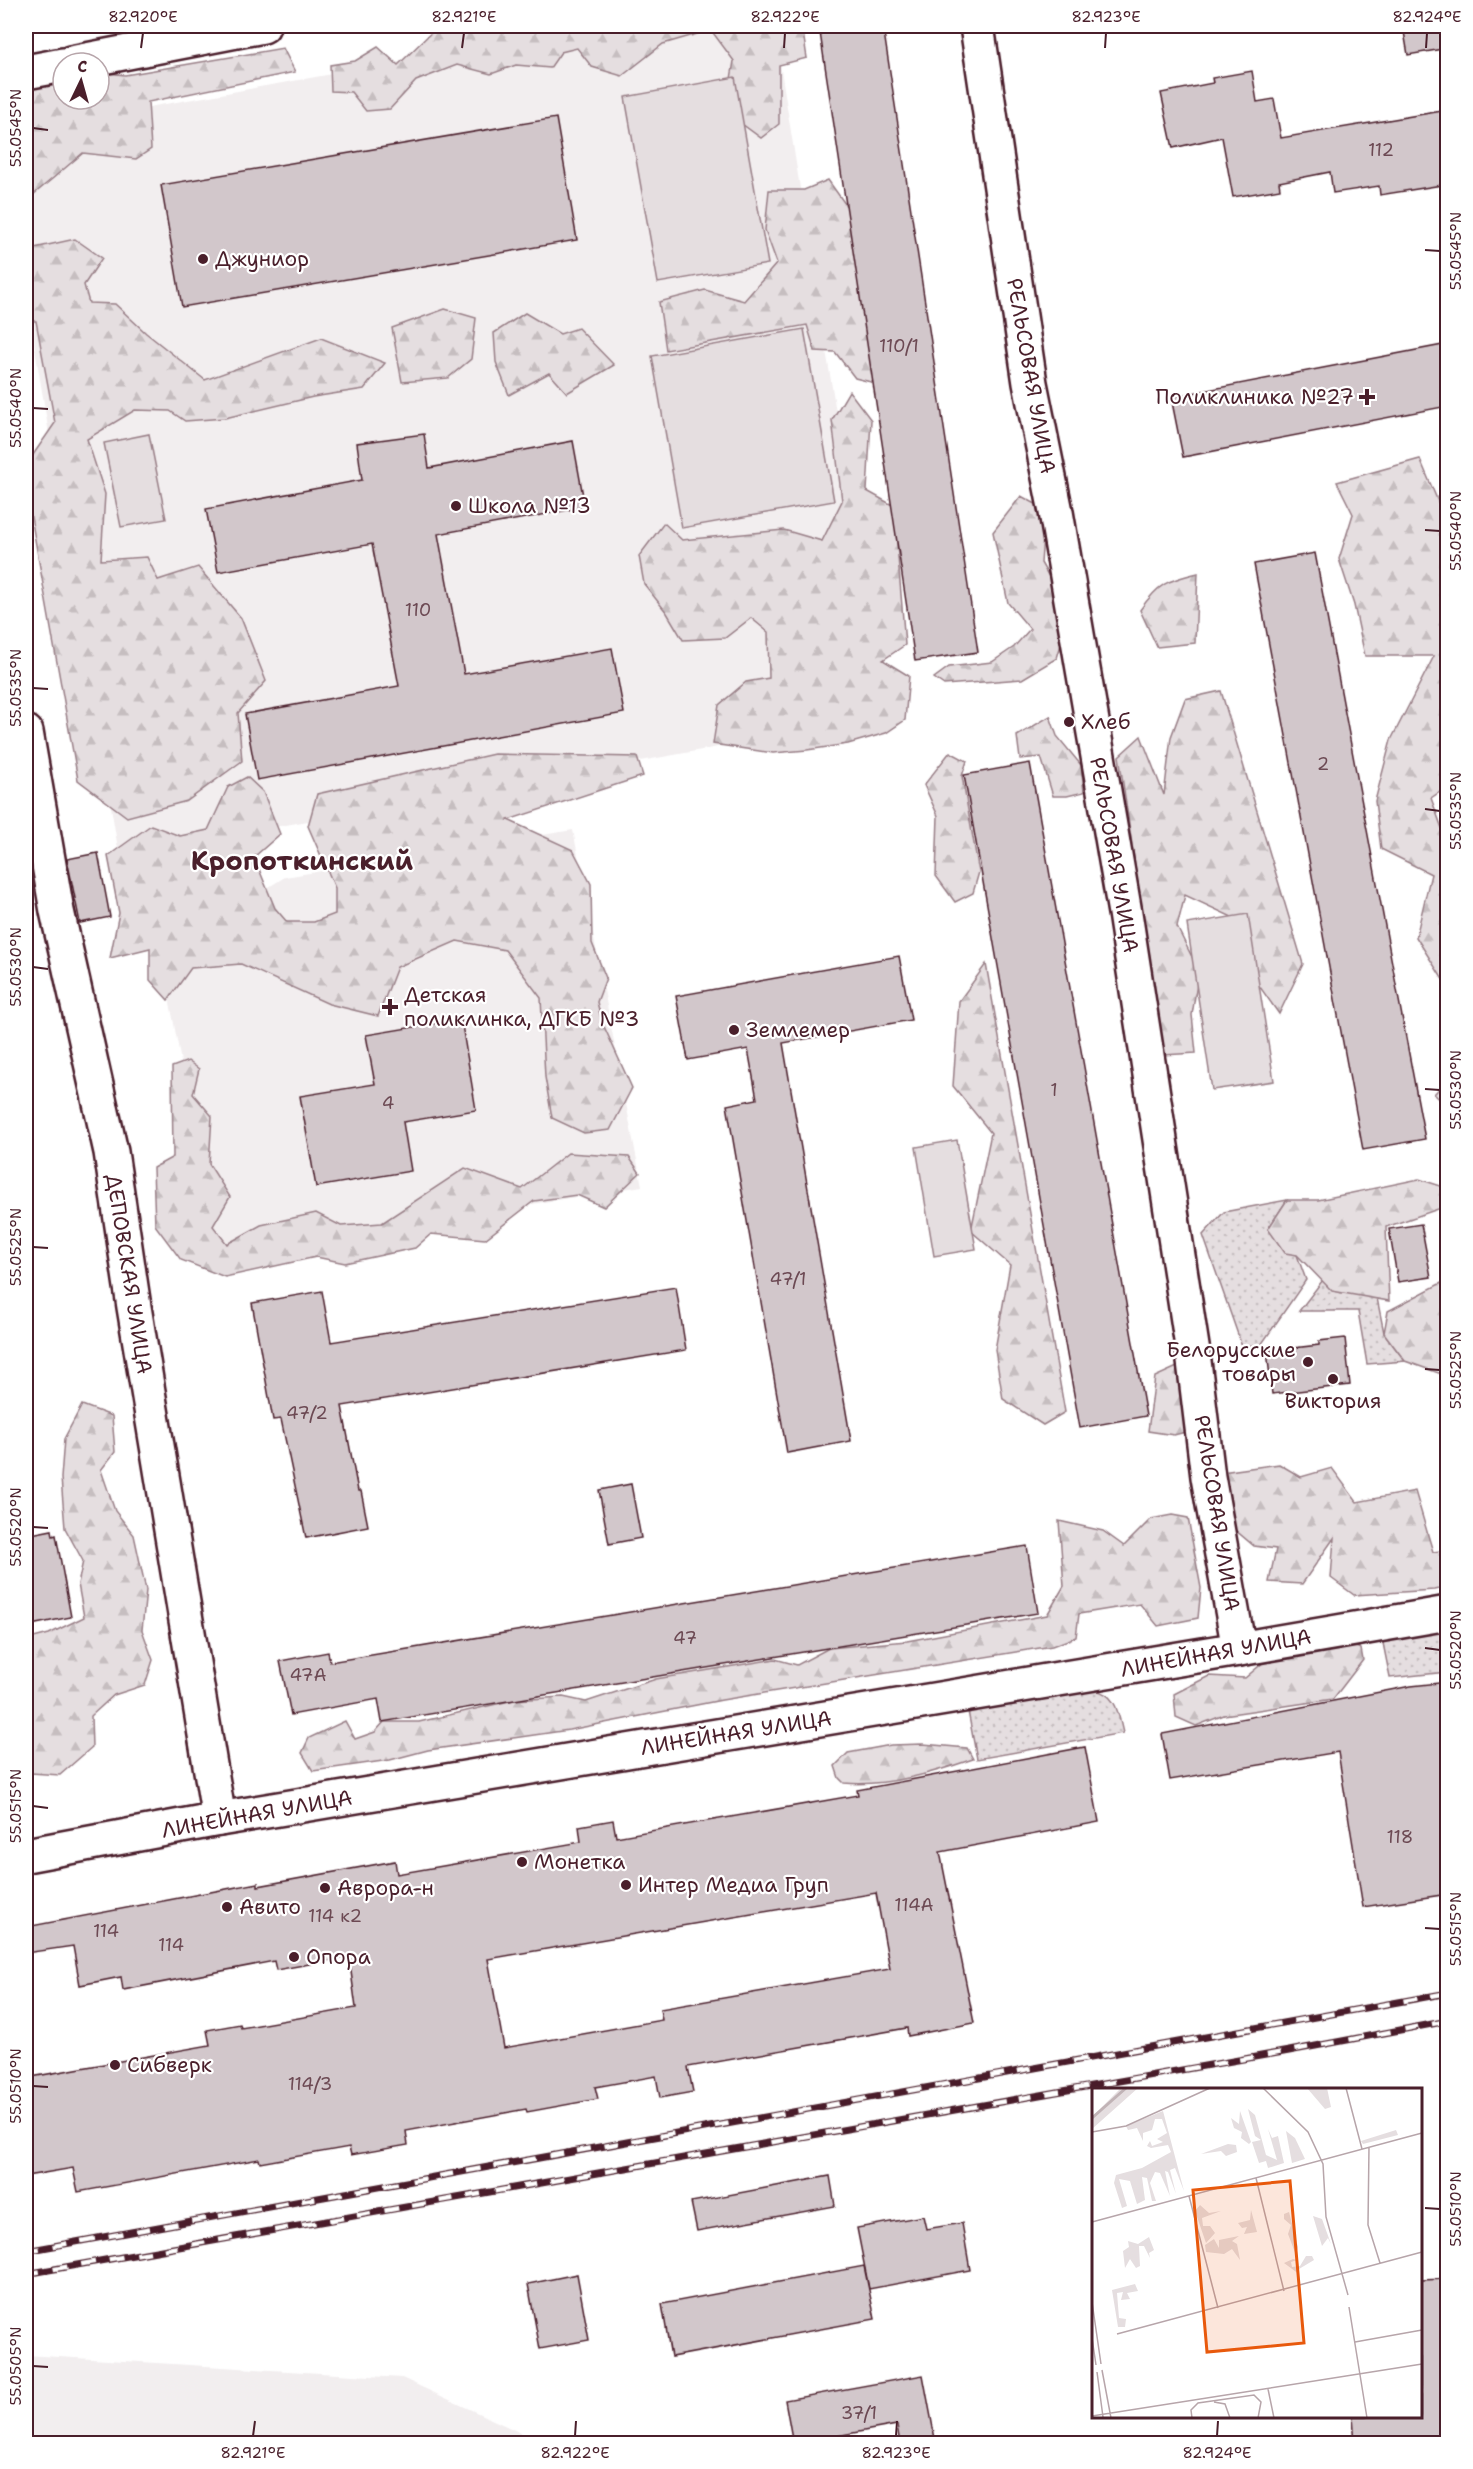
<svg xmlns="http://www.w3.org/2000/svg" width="1473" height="2469" viewBox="0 0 1473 2469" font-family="'Shantell Sans',sans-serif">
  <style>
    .built { fill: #f2eeef }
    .grass { fill: url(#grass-dots); stroke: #987e86; stroke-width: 1.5 }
    .forest { fill: url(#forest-firs); stroke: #987e86; stroke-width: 1.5 }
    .park { fill: #e5dee0; stroke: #987e86; stroke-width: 1.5 }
    .building { fill: #d2c7cb; stroke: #4a1f2b; stroke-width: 1.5; fill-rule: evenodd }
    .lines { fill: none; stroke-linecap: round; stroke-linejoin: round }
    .minor-casing { stroke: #4a1f2b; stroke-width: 38 }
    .major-casing { stroke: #4a1f2b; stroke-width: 38 }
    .minor { stroke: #fff; stroke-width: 33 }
    .major { stroke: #fff; stroke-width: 33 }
    .rail-casing { stroke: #4a1f2b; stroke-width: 7 }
    .rail { stroke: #fff; stroke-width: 4.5; stroke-dasharray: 14; stroke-linecap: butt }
    .ticks { fill: none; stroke: #4a1f2b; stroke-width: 2 }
    .poi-dot { fill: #4a1f2b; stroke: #fff; stroke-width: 2 }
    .labels { text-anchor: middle; stroke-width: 4.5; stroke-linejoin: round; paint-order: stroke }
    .number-label { font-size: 18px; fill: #6c4953 }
    .poi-label { font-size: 21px; fill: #4a1f2b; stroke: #fff; text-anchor: start }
    .street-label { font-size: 21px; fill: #4a1f2b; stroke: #fff }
    .district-label { font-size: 27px; font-weight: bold; fill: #4a1f2b; stroke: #fff }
    .inset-river { fill: none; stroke: #c1b3b6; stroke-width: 3 }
    .inset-road { fill: none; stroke: #b7a5aa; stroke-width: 1.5 }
    .view { fill: #e8590c; fill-opacity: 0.15; stroke: #e8590c; stroke-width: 3 }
    .inset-edge { fill: none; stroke: #4a1f2b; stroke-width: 3 }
    .neatline { fill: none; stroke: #4a1f2b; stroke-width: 2 }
    .ticks-label { font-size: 15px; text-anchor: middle; fill: #4a1f2b }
  </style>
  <defs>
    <pattern id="grass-dots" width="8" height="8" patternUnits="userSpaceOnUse" patternTransform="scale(1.5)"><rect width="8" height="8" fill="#e5dee0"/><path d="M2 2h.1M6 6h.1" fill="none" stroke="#c6bec0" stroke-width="1.8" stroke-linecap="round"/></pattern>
    <pattern id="forest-firs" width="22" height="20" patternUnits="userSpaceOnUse" patternTransform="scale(1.5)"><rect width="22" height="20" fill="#e5dee0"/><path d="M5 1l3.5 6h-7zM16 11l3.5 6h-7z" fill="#c6bec0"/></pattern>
  </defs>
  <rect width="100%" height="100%" fill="#fff"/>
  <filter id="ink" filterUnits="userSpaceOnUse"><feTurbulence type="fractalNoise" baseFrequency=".0167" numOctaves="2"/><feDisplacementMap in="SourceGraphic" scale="12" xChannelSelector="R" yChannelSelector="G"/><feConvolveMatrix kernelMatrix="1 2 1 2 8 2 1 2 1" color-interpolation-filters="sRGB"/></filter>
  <g filter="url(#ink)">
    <!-- built -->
    <g class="built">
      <path d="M600 26H774L885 717 119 855 26 295V129Z"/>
      <path d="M573 830 642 1186 217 1256 161 954 285 877Z"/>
      <path d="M26 2355 402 2378 543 2443H26Z"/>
    </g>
    <!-- grass -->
    <g class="grass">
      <path d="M1287 1200 1268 1229 1297 1255 1306 1280 1261 1345 1242 1346 1203 1235 1224 1212Z"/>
      <path d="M1363 1228 1384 1333 1405 1361 1367 1364 1358 1311H1299Z"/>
      <path d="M1447 1627V1672L1390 1678 1382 1638Z"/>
      <path d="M1094 1690C1117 1694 1118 1713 1123 1733L977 1759 968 1711Z"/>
    </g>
    <!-- forest -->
    <g class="forest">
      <path d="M438 26H802L807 58 779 65V124L761 138 742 124 729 91 734 61 711 30 663 44 622 76 592 67 577 48 561 52 550 68 516 65 491 74 457 65 416 81 390 109 366 111 351 92 331 91 330 65 355 61 378 47 398 65Z"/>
      <path d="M283 48 295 72 148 102 151 149 136 159 83 153 27 200 26 199V79L63 68V99H99V72L125 75Z"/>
      <path d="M828 180 848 208 875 383 855 378 835 352 815 351 807 325 666 350 659 302 705 290 744 301 777 263 765 230 769 190H804Z"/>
      <path d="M75 239 102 258 84 285 89 303 115 304 146 333 205 380 321 338 385 363 364 389 313 397 225 418 185 421 170 411 135 410 87 439 105 494 101 560 147 557 158 580 198 567 241 618 266 681 238 713 242 761 187 801 127 817 78 780 26 489V465L55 423 36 321H26V256L30 249Z"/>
      <path d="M445 309 476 318 471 359 448 378 402 382 392 328Z"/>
      <path d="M525 313 560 334 578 328 614 365 567 393 549 373 509 395 496 362 494 333Z"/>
      <path d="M849 391 871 420 867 491 894 506 905 645 883 660 909 676 905 720 886 733 848 744 807 750 773 753 713 744 719 705 746 682 769 678 768 632 751 618 725 638 683 640 667 613 644 584 639 556 664 523 682 540 784 530 822 541 842 501 832 420Z"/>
      <path d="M1420 459 1447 523V787L1431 798 1447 842V986L1416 937 1431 874 1381 849 1375 801 1391 740 1434 656H1365L1354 605 1339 559 1353 514 1337 482Z"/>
      <path d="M1021 496 1045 509 1041 563 1055 587 1065 631 1057 658 1022 679 944 685 934 678 949 667 992 662 1014 647 1030 629 1008 603 993 532Z"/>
      <path d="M1198 573 1195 643 1157 647 1140 610C1159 583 1166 581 1198 573Z"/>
      <path d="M1221 691 1303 964 1279 1014 1255 980 1247 924 1185 895 1177 927 1199 971 1192 1015 1196 1053 1163 1055 1119 756 1141 736 1164 795 1171 737 1185 699Z"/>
      <path d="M1050 716 1057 736 1081 765 1084 792 1067 796H1053L1041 757 1020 759 1017 736Z"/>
      <path d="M950 752 967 761 962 776 979 872 973 893 955 902 936 876 938 816 924 785Z"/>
      <path d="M494 754 637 757 643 776 508 820 573 850 591 884 592 943 606 978 597 1002 602 1022 632 1088 610 1130 584 1133 552 1118 545 1077 541 998 505 950 457 941 397 967 378 1016 329 1004 241 964 191 968 168 1000 150 980V948L110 958 119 913 108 856 151 825 180 836 208 830 228 787 247 777 263 792 280 834 254 857 275 908 287 922H314L335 914V888L308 826 317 794Z"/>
      <path d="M986 964 1065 1412 1043 1425 1003 1399 995 1350 1010 1265 971 1231 991 1133 953 1086 959 1001Z"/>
      <path d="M188 1061 199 1069 193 1094 212 1116 209 1164 230 1197 213 1226 227 1244 261 1225 316 1213 341 1226 382 1223 465 1168 522 1189 568 1153 629 1157 640 1173 604 1207 577 1195 534 1201 485 1239 431 1234 415 1248 345 1263 316 1257 225 1277 181 1260 155 1225 153 1168 173 1157 172 1067Z"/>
      <path d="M1447 1081V1106L1434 1094Z"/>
      <path d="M1419 1179 1447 1188V1206L1386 1227 1389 1301 1332 1291 1297 1255 1285 1253 1268 1229 1287 1200H1318Z"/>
      <path d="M1447 1280V1376L1405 1361 1384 1333 1388 1311Z"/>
      <path d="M1177 1367 1191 1368 1190 1431 1174 1435 1148 1431 1155 1377Z"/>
      <path d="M82 1405 112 1416 115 1452 101 1470 115 1511 134 1535 146 1590 142 1630 153 1660 145 1685 114 1695 91 1716 92 1747 60 1775 31 1773 26 1781V1640L49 1634 84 1617 78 1584 83 1561 65 1528 61 1478 64 1439Z"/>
      <path d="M1279 1464 1301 1477 1332 1468 1357 1502 1415 1491 1433 1552 1447 1550V1587L1434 1590 1354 1595 1331 1578 1334 1538 1302 1584 1269 1582 1276 1549 1254 1546 1234 1529 1222 1472Z"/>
      <path d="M1172 1515 1188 1518 1201 1588 1198 1618 1158 1626 1140 1604 1079 1614 1076 1637 1052 1646 722 1700 569 1730 428 1750 390 1760 313 1771 302 1753 309 1738 345 1721 355 1739 375 1732 384 1722H419L514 1700 563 1697 586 1702 656 1679 775 1659 797 1665 829 1648 907 1641 1047 1615 1064 1586 1059 1521 1103 1531 1124 1546 1151 1519Z"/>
      <path d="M1340 1641 1361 1649 1363 1660 1333 1699 1224 1715 1196 1726 1176 1717 1174 1694 1209 1676 1245 1678 1271 1656Z"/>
      <path d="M923 1744 967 1748 973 1759C933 1773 886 1787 844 1783L839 1778 835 1766 848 1753 891 1745Z"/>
    </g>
    <!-- park -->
    <g class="park">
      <path d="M735 77 768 264 658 283 625 97Z"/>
      <path d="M804 329 834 501 682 528 652 356Z"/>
      <path d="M149 434 166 519 121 527 104 443Z"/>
      <path d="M1248 914 1274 1081 1212 1090 1187 924Z"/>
      <path d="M957 1140 976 1249 934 1256 916 1147Z"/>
    </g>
    <!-- building -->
    <g class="building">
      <path d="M819 26H883L978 652 915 661Z"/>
      <path d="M1403 26H1448V48L1408 55Z"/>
      <path d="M1252 71 1257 102 1274 99 1281 138 1448 110V184L1380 195 1379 186 1333 193 1330 172 1279 182 1280 189 1233 197 1222 137 1173 148 1161 93 1213 83 1212 78Z"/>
      <path d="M556 118 577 240 182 307 161 185Z"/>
      <path d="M1448 344V406L1183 457 1171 397Z"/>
      <path d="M424 434 429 468 573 441 585 507 438 534 464 674 612 648 624 713 257 780 245 714 399 686 372 544 218 572 206 509 362 480 357 443Z"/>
      <path d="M1315 553 1425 1139 1363 1150 1254 564Z"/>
      <path d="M1030 763 1146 1416 1080 1428 964 775Z"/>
      <path d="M98 853 110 917 80 923 67 859Z"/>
      <path d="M899 956 911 1020 783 1043 851 1441 787 1453 727 1105 757 1099 748 1049 688 1060 676 996Z"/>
      <path d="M461 1019 476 1110 403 1122 411 1171 316 1187 300 1096 375 1084 366 1035Z"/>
      <path d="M1421 1224 1431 1277 1398 1282 1389 1229Z"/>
      <path d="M676 1287 686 1350 342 1406 358 1491H361L368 1526 306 1538 281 1419 273 1420 252 1303 322 1291 331 1342Z"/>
      <path d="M1345 1338 1350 1385 1272 1394 1267 1351 1319 1345V1341Z"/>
      <path d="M631 1484 641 1538 609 1544 599 1490Z"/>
      <path d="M52 1530 53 1536 56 1535 71 1617 26 1626V1535Z"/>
      <path d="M1027 1546 1038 1613 382 1722 378 1699 291 1715 280 1661 328 1652 330 1662Z"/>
      <path d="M1448 1682V1894L1363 1907 1338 1752 1170 1780 1162 1734 1411 1686Z"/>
      <path d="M1085 1747 1099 1822 940 1852 974 2023 908 2036 907 2028 688 2067 693 2092 660 2098 656 2076 595 2087 598 2099 527 2112 526 2109 406 2131 408 2145 351 2155 349 2147 260 2163 259 2159 78 2192 73 2168 26 2176V2078L210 2045 207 2030 240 2024 241 2028 356 2008 349 1957 276 1970 274 1961 123 1990 121 1977 80 1985 73 1946 26 1953V1927L258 1883V1886L395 1861 397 1874 581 1842 579 1826 613 1820 616 1837 858 1795 857 1790ZM876 1893 890 1969 660 2009 662 2020 504 2048 488 1959Z"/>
      <path d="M830 2176 835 2206 697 2231 691 2202Z"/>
      <path d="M923 2216 926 2229 962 2223 970 2270 869 2289 857 2228Z"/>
      <path d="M864 2266 875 2319 671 2357 662 2304Z"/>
      <path d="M577 2274 589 2340 540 2349 528 2284Z"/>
      <path d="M1448 2279V2444H1355L1353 2416H1420V2280Z"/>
      <path d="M923 2375 936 2444H900L897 2425 793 2444 785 2400Z"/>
    </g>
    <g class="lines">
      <defs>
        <g id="minor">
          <path d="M977 26 1030 383 1056 512 1125 913 1193 1353 1208 1477 1239 1649"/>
          <path d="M26 732 57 911 111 1152 134 1307 219 1819"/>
          <path d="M26 1855 219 1819 1239 1649 1448 1613"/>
        </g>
        <g id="major">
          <path d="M71 63 263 26"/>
          <path d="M26 72 63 65"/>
        </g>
      </defs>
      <!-- minor casing -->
      <use href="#minor" class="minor-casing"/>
      <!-- major casing -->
      <use href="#major" class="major-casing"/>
      <!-- minor -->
      <use href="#minor" class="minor"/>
      <!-- major -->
      <use href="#major" class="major"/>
      <defs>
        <g id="rail">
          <path d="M26 2251 1448 1993"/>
          <path d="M26 2274 1289 2051 1448 2021"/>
        </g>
      </defs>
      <!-- rail casing -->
      <use href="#rail" class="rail-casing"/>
      <!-- rail -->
      <use href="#rail" class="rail"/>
    </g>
  </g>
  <!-- ticks -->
  <path class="ticks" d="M141 48 143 33M462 48 464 33M784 48 785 33M1105 48 1106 33M1426 48 1427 33M33 128 48 130M1425 250 1440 251M33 408 48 409M1425 530 1440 531M33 688 48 689M1425 809 1440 811M33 967 48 969M1425 1089 1440 1090M33 1247 48 1248M1425 1369 1440 1370M33 1527 48 1528M1425 1648 1440 1650M33 1806 48 1808M1425 1928 1440 1929M33 2086 48 2087M1425 2208 1440 2209M33 2366 48 2367M253 2436 255 2421M575 2436 576 2421M896 2436 897 2421M1217 2436 1218 2421"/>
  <!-- markers -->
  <g class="poi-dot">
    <circle cx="203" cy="259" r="6"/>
    <path d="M1364 388h6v6h6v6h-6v6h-6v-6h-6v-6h6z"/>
    <circle cx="456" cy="506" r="6"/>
    <circle cx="1069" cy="722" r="6"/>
    <path d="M387 998h6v6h6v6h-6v6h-6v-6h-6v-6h6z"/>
    <circle cx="734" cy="1030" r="6"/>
    <circle cx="1308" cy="1362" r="6"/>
    <circle cx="1333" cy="1379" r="6"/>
    <circle cx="522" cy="1862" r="6"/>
    <circle cx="626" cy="1885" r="6"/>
    <circle cx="325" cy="1888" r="6"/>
    <circle cx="227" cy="1907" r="6"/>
    <circle cx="294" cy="1957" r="6"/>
    <circle cx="115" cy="2065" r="6"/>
  </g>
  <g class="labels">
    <!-- number labels -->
    <g class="number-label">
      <text x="1381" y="156">112</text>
      <text x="899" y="352">110/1</text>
      <text x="418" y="616">110</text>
      <text x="1323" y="770">2</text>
      <text x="1054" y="1096">1</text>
      <text x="388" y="1109">4</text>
      <text x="788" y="1285">47/1</text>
      <text x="307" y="1419">47/2</text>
      <text x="685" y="1644">47</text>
      <text x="308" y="1681">47А</text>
      <text x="1400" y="1843">118</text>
      <text x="914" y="1911">114А</text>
      <text x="335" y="1922">114 к2</text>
      <text x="106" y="1937">114</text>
      <text x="171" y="1951">114</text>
      <text x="310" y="2090">114/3</text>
      <text x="859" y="2419">37/1</text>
    </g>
    <!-- poi labels -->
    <g class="poi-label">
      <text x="215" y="266">Джуниор</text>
      <text x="1354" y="404" text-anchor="end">Поликлиника №27</text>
      <text x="468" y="513">Школа №13</text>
      <text x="1081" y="729">Хлеб</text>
      <text x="404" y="1002">Детская<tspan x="404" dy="24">поликлинка, ДГКБ №3</tspan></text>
      <text x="746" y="1037">Землемер</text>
      <text x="1296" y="1357" text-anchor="end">Белорусские<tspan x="1296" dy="24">товары</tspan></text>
      <text x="1333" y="1408" text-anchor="middle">Виктория</text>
      <text x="534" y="1869">Монетка</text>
      <text x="638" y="1892">Интер Медиа Груп</text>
      <text x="337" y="1895">Аврора-н</text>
      <text x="239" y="1914">Авито</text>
      <text x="306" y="1964">Опора</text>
      <text x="127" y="2072">Сибверк</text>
    </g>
    <!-- street labels -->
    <g class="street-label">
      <text transform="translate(1031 376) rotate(80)" y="7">РЕЛЬСОВАЯ УЛИЦА</text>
      <text transform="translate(1114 855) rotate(80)" y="7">РЕЛЬСОВАЯ УЛИЦА</text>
      <text transform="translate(129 1274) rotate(81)" y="7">ДЕПОВСКАЯ УЛИЦА</text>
      <text transform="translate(1217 1513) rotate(81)" y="7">РЕЛЬСОВАЯ УЛИЦА</text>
      <text transform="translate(1216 1653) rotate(-10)" y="7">ЛИНЕЙНАЯ УЛИЦА</text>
      <text transform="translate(736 1733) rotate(-9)" y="7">ЛИНЕЙНАЯ УЛИЦА</text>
      <text transform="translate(257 1814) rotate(-10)" y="7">ЛИНЕЙНАЯ УЛИЦА</text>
    </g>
    <!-- district labels -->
    <g class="district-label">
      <text x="302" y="870">Кропоткинский</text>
    </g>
  </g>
  <!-- overview -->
  <g transform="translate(1092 2088)">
    <rect width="330" height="330" fill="#fff"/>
    <path d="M215 0H235L239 19 233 21ZM304 42 306 47 271 56 269 53Z" fill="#e5dee0"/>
    <path d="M29 0H46L0 41V29ZM156 21 163 27 174 67 185 72 176 41 180 50 186 48 192 75 176 80 174 73 167 75 160 54 169 52 163 48ZM71 23 92 103 83 80 78 82 84 106 76 84 73 83 78 108 68 85 63 84 58 95 64 113H60L55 90 50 89 53 112 45 116 38 93 27 91 35 118 30 120 22 95 24 87 50 80 79 64 76 57 59 60 55 58 58 53 60 58 71 54 65 51 75 45 70 31H63L60 42 51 45V53L45 40 36 42 34 38ZM148 23 159 54 157 56 149 50 150 44 142 40 139 30 147 36ZM136 56 144 57 145 64 134 68 129 63 109 66ZM108 117 117 125 129 123 110 130 111 138H118L123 145 114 155 103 123ZM159 122 165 144 152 146 155 139 150 140 146 135 158 132ZM197 124 206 159 204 167 196 146 199 137 192 131V126ZM221 128 230 131 239 156 236 150 230 158ZM147 148 140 153 145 156 148 172 140 161 132 166 114 164 113 157 122 151 127 160V152ZM57 149 62 162 57 165 58 170 52 158H47L48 178 44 180 38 171 33 180 31 163 37 159 36 153 46 156ZM214 168H220L222 172 207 181V186L192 175 201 171 205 172 199 174 200 179 208 178ZM43 196 46 203 35 205 38 211 29 212 31 204 25 205 27 230 34 231 33 239H26L20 202Z" fill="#e5dee0"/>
    <path d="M194 43 203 50 213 71 200 75Z" fill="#e5dee0"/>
    <path class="inset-river" d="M0 30 34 0"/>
    <path class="inset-road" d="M171 0 216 44 231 76 234 129 256 207M254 0 270 61M0 44 34 38 118 0M277 59 276 137 288 175M164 90 192 203M97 108 126 220M0 134 330 45M0 214 9 276M257 219 275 330M25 246 330 164M0 250 4 277M263 254 330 242M10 282 19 330M5 284 11 329M176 301 182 330M122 314 133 316 138 330M0 328 330 276M100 330 99 322 106 315 162 307 169 314 166 330"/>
    <path class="view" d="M198 93 212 255 115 264 101 102Z"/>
    <rect width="330" height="330" class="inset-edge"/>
  </g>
  <!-- margin -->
  <rect width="1473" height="2469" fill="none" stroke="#fff" stroke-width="66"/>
  <!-- north arrow -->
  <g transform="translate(81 81) rotate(5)"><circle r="28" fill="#ffffff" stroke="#b7a5aa" stroke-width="1.5"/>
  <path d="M0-4.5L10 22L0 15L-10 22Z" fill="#4a1f2b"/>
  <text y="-9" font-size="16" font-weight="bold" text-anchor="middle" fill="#4a1f2b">С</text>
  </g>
  <rect x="33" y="33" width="1407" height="2403" class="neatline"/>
  <g class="ticks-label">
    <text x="143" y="22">82.920°E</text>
    <text x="464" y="22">82.921°E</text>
    <text x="785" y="22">82.922°E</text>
    <text x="1106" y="22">82.923°E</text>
    <text x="1427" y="22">82.924°E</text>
    <text transform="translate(16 128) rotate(-90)" y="5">55.0545°N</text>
    <text transform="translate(1456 251) rotate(-90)" y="5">55.0545°N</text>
    <text transform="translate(16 408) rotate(-90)" y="5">55.0540°N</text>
    <text transform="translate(1456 531) rotate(-90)" y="5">55.0540°N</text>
    <text transform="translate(16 688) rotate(-90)" y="5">55.0535°N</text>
    <text transform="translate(1456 811) rotate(-90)" y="5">55.0535°N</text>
    <text transform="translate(16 967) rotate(-90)" y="5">55.0530°N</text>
    <text transform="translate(1456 1090) rotate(-90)" y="5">55.0530°N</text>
    <text transform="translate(16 1247) rotate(-90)" y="5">55.0525°N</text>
    <text transform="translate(1456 1370) rotate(-90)" y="5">55.0525°N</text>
    <text transform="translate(16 1527) rotate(-90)" y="5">55.0520°N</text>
    <text transform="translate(1456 1650) rotate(-90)" y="5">55.0520°N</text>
    <text transform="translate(16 1806) rotate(-90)" y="5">55.0515°N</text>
    <text transform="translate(1456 1929) rotate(-90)" y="5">55.0515°N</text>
    <text transform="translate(16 2086) rotate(-90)" y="5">55.0510°N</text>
    <text transform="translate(1456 2209) rotate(-90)" y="5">55.0510°N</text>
    <text transform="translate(16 2366) rotate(-90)" y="5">55.0505°N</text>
    <text x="253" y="2458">82.921°E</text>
    <text x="575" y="2458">82.922°E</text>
    <text x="896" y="2458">82.923°E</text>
    <text x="1217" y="2458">82.924°E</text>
  </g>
</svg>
